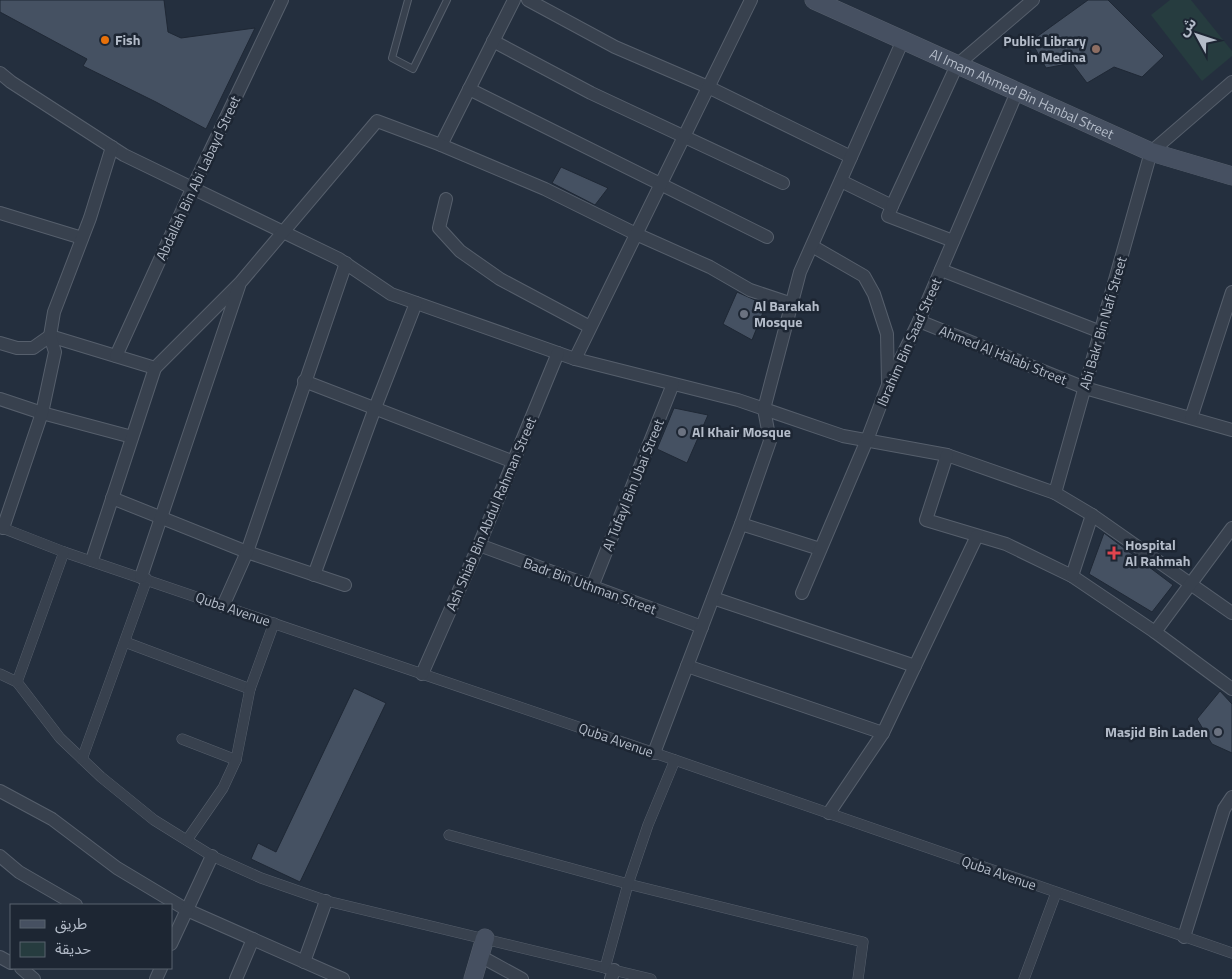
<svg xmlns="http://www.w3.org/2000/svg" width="1232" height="979" viewBox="0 0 1232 979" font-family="'Titillium Web','Noto Sans Arabic',sans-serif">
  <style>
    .green { fill: #263c3f }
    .building { fill: #455162; stroke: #1f2835 }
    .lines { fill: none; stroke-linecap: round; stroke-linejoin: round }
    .service-casing { stroke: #565f6c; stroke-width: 8 }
    .pedestrian-casing { stroke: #565f6c; stroke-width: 11 }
    .minor-casing { stroke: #565f6c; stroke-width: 14 }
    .secondary-casing { stroke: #565f6c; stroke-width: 19 }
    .service { stroke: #38414e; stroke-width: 6 }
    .pedestrian { stroke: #38414e; stroke-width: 10 }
    .minor { stroke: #38414e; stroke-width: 12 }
    .secondary { stroke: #465061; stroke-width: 18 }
    .food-dot { fill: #e8710a; stroke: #1d2633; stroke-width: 2 }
    .education-dot { fill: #8d6e63; stroke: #1d2633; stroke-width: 2 }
    .worship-dot { fill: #6b7280; stroke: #1d2633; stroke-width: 2 }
    .health-dot { fill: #e0444e; stroke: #1d2633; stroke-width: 2 }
    .labels { text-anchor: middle; stroke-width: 5; stroke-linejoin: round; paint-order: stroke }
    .poi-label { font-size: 14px; font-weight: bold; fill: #b4bcc9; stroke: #1d2633; text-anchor: start }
    .street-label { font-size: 14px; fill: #b4bcc9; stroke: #1d2633 }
  </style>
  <rect width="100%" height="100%" fill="#242f3e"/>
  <!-- green -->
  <path class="green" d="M1170 0H1191L1232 51V56L1202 81 1151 15Z"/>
  <!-- building -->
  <g class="building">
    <path d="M0 0H164L168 32 181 38 255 28 206 129 156 102 83 66 87 59 0 12Z"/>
    <path d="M1088 0H1108L1164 56 1142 77 1114 67 1087 83 1072 63 1046 68 1031 41Z"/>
    <path d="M561 167 608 188 595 205 552 183Z"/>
    <path d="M737 292 766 305 752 340 723 324Z"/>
    <path d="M674 408 708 415 687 463 657 449Z"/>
    <path d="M1104 533 1173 585 1152 612 1089 574Z"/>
    <path d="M354 688 386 703 300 882 251 859 258 843 276 852Z"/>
    <path d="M1220 691 1232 704V753L1212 744 1197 719Z"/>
  </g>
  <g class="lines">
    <defs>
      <path id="service" d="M408 0 392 58 413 69 447 0"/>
      <g id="pedestrian">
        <path d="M0 527 64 552 675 760 1232 953"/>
        <path d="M125 642 250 689"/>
        <path d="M0 674 17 682 60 738 101 777 154 820 212 856 261 878 327 901 651 979"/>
        <path d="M17 682 64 552"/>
        <path d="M182 739 236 760"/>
        <path d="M82 759 147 579"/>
        <path d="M449 835 628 884 863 942 858 979"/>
        <path d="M187 840 223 788 236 760 250 689 274 623"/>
        <path d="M605 968 628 884 648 825 675 760"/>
        <path d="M1024 979 1056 893"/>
      </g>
      <g id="minor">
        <path d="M528 0 615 47 708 87 851 157"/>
        <path d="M493 41 591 93 783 183"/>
        <path d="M0 73 11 82 124 155 339 259 391 294 575 359 738 400 843 436 947 455 1055 493 1092 515 1232 613"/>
        <path d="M469 89 767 237"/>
        <path d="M441 145 514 0"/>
        <path d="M841 181 892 206 888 216 953 241"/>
        <path d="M446 199 439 228 460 251 500 279 590 327"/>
        <path d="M892 206 957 65 1033 0"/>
        <path d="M0 213 82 238"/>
        <path d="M812 246 864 276 874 294 887 334 888 382"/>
        <path d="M941 270 1101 332"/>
        <path d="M919 321 1085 388 1232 430"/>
        <path d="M0 343 17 348H33L50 336 155 368 240 283 377 121 441 145 545 189 636 234 710 267 750 290 792 304"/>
        <path d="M116 356 192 189 282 0"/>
        <path d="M575 359 751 0"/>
        <path d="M304 381 514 462"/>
        <path d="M0 399 42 413 132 437"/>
        <path d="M1191 418 1232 292"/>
        <path d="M947 455 926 520 1006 544 1072 576 1155 632 1232 689"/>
        <path d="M1055 493 1151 152 1232 82"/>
        <path d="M112 498 247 552 345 585"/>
        <path d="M741 524 820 549"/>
        <path d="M3 528 42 413 55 352 50 336 54 312 90 218 112 147"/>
        <path d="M479 545 702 627"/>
        <path d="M92 560 155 368"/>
        <path d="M314 575 375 408 416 303"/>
        <path d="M1072 576 1092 515"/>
        <path d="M141 577 239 286"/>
        <path d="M592 587 673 384"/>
        <path d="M802 593 867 440 888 385 919 321 1017 92"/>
        <path d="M713 598 915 666"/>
        <path d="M223 606 247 552 346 263"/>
        <path d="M1155 632 1232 528"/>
        <path d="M687 666 883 733"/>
        <path d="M422 674 479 545 558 353"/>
        <path d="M654 753 741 524 770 441 764 409 800 272 903 40"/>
        <path d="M0 791 52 819 117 868 187 910 343 979"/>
        <path d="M829 813 883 733 977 536"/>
        <path d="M0 856 19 872 76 905"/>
        <path d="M1184 937 1224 809 1232 797"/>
        <path d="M171 944 212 856"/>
        <path d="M480 956 522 979"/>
        <path d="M0 957 11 963"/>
        <path d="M304 962 326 901"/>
        <path d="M21 968 34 979"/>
        <path d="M156 979 161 968"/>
        <path d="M236 979 253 939"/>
        <path d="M611 979 614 970"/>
      </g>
      <g id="secondary">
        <path id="s1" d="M814 0 1151 152 1232 176"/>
        <path d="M473 979 485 938"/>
      </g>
    </defs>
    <!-- service casing -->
    <use href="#service" class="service-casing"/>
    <!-- pedestrian casing -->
    <use href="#pedestrian" class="pedestrian-casing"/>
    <!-- minor casing -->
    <use href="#minor" class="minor-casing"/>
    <!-- secondary casing -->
    <use href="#secondary" class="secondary-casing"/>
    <!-- service -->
    <use href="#service" class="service"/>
    <!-- pedestrian -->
    <use href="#pedestrian" class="pedestrian"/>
    <!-- minor -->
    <use href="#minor" class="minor"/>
    <!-- secondary -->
    <use href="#secondary" class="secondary"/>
  </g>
  <!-- markers -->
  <circle class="food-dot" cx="105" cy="40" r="5"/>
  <circle class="education-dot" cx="1096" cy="49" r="5"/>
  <g class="worship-dot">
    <circle cx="744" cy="314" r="5"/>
    <circle cx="682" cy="432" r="5"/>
    <circle cx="1218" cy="732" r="5"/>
  </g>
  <path class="health-dot" d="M1111.5 545.5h5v5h5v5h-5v5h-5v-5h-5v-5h5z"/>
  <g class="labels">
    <!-- poi labels -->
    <g class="poi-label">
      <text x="115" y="45">Fish</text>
      <text x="1086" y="46" text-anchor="end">Public Library<tspan x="1086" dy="16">in Medina</tspan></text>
      <text x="754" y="311">Al Barakah<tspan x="754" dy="16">Mosque</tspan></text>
      <text x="692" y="437">Al Khair Mosque</text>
      <text x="1125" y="550">Hospital<tspan x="1125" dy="16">Al Rahmah</tspan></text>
      <text x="1208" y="737" text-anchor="end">Masjid Bin Laden</text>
    </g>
    <!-- street labels -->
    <g class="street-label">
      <text dy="5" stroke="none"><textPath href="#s1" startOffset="228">Al Imam Ahmed Bin Hanbal Street</textPath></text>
      <text transform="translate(198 178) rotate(-65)" y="5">Abdallah Bin Abi Labayd Street</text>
      <text transform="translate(1103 323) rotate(-74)" y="5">Abi Bakr Bin Nafi Street</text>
      <text transform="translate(909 342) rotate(-66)" y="5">Ibrahim Bin Saad Street</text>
      <text transform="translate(1003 355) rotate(22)" y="5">Ahmed Al Halabi Street</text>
      <text transform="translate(633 485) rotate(-68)" y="5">Al Tufayl Bin Ubai Street</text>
      <text transform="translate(491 514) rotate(-67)" y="5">Ash Shiab Bin Abdul Rahman Street</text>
      <text transform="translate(590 586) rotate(20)" y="5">Badr Bin Uthman Street</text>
      <text transform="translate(233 609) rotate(19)" y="5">Quba Avenue</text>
      <text transform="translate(616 740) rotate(19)" y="5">Quba Avenue</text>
      <text transform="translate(999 873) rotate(19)" y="5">Quba Avenue</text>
    </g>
  </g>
  <!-- legend -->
  <rect x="10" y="904" width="162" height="65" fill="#1d2633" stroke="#59626f"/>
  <rect x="20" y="920" width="25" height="8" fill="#465061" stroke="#59626f"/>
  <text x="55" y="929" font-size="15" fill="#b4bcc9">طريق</text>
  <rect x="20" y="942" width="25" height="15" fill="#263c3f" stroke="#59626f"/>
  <text x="55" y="954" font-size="15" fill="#b4bcc9">حديقة</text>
  <!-- north arrow -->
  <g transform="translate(1197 35) rotate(310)" stroke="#1d2633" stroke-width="4" paint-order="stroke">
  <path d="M0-4L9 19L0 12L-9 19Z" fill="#b4bcc9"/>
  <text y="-8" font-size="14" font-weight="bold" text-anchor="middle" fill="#b4bcc9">ش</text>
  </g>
</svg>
